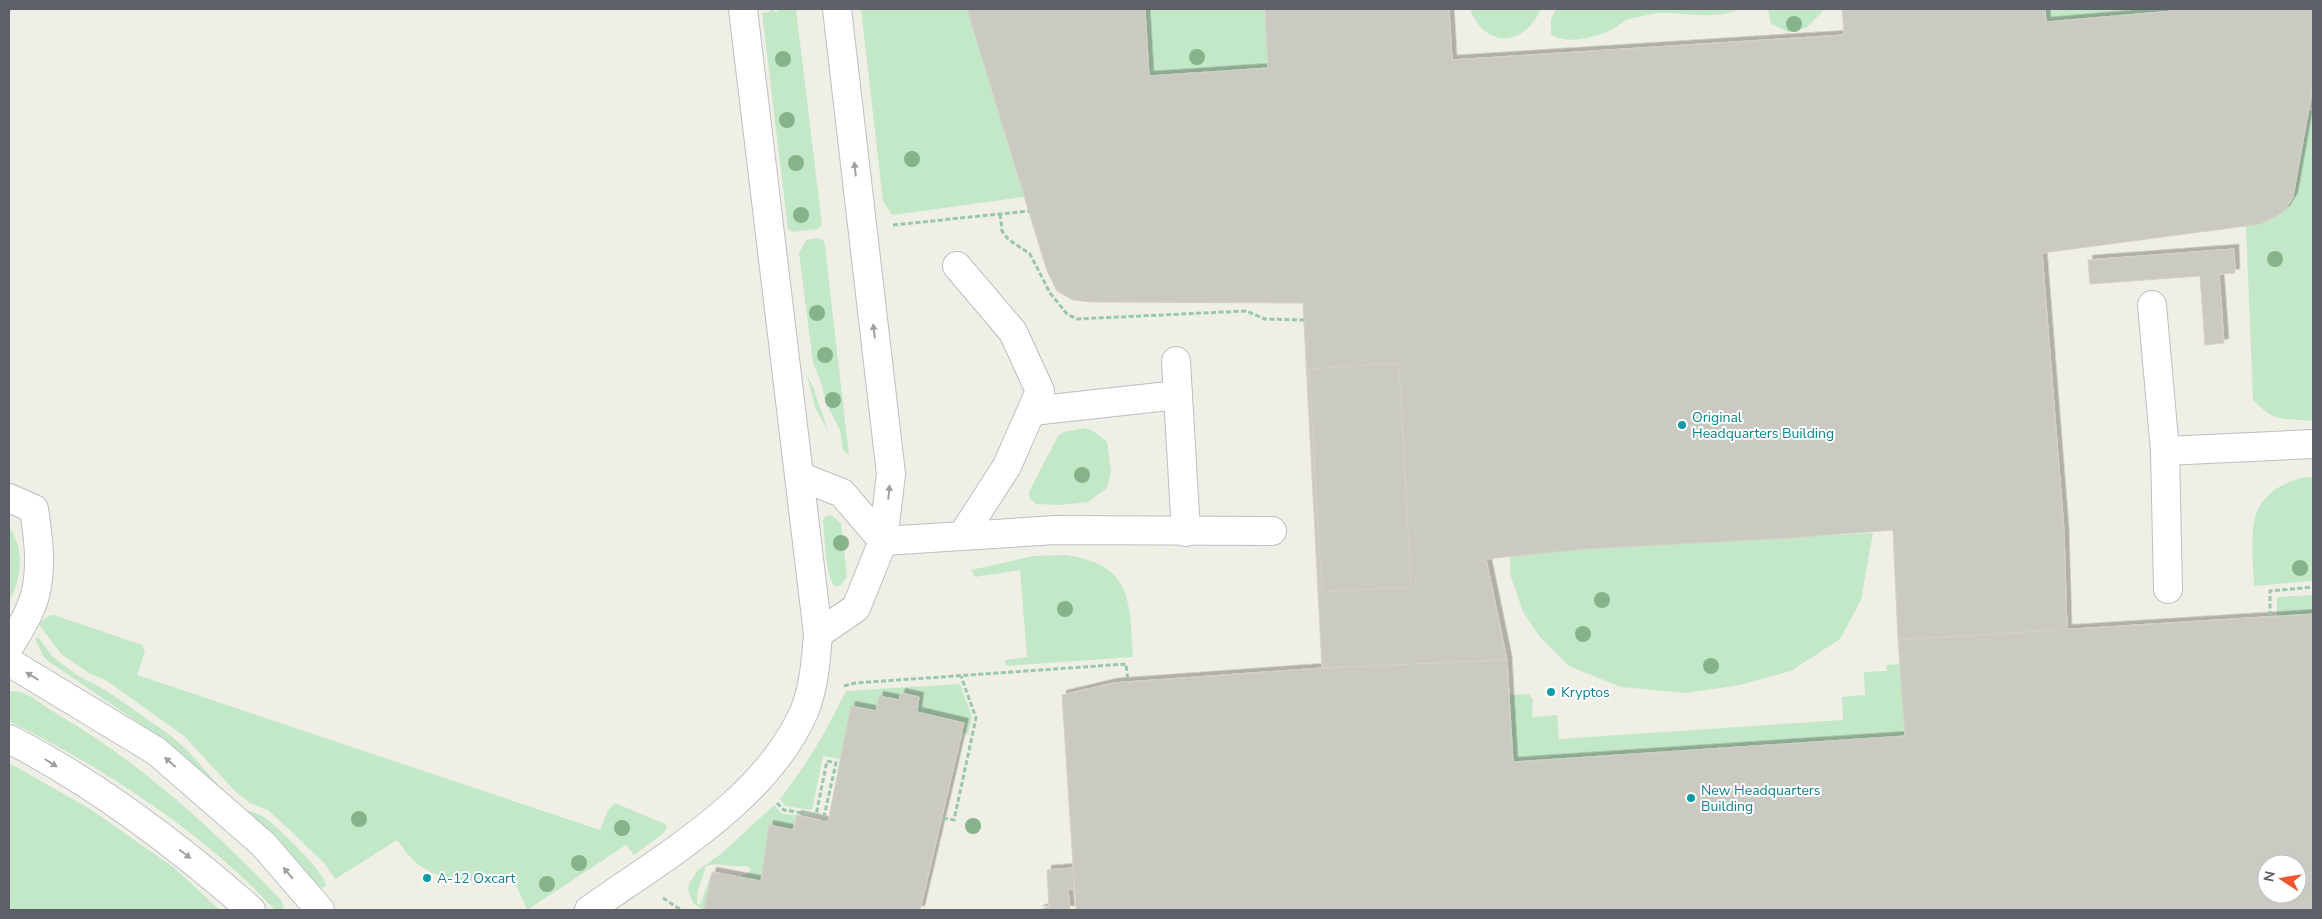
<svg xmlns="http://www.w3.org/2000/svg" width="2322" height="919" viewBox="0 0 2322 919" font-family="'Nunito Sans',sans-serif">
  <style>
    .green { fill: #c2e8c7 }
    .building { fill: #cbcac2; stroke: #d5d2c4; fill-rule: evenodd; filter: url(#shadow) }
    .lines { fill: none; stroke-linecap: round; stroke-linejoin: round }
    .minor-casing { stroke: #bdbec5; stroke-width: 30 }
    .path { stroke: #99c7ad; stroke-width: 3; stroke-dasharray: 5 2.5; stroke-linecap: butt }
    .minor { stroke: #fff; stroke-width: 28 }
    .tree { fill: #87b38b }
    .oneway { fill: #9ea0a4 }
    .culture-dot { fill: #0f9aa8; stroke: #fff; stroke-width: 2 }
    .labels { text-anchor: middle; stroke-width: 4; stroke-linejoin: round; paint-order: stroke }
    .culture-label { font-size: 14px; fill: #0d838f; stroke: #fff; text-anchor: start }
  </style>
  <defs>
    <filter id="shadow"><feDropShadow dx="4.5" dy="-4.5" stdDeviation="0" flood-color="#0004"/></filter>
  </defs>
  <rect width="100%" height="100%" fill="#f0efe6"/>
  <!-- green -->
  <g class="green">
    <path d="M771 9 776 12 781 9H796L822 225 817 229 792 232 788 229 762 13 770 12Z"/>
    <path d="M861 9H967L1024 197 892 215 883 201Z"/>
    <path d="M1145 9H1265L1268 68 1149 76Z"/>
    <path d="M1470 9H1541C1524 47 1485 49 1470 9Z"/>
    <path d="M1556 9H1739C1714 21 1685 12 1659 13 1650 14 1638 17 1629 19 1623 21 1618 26 1613 29 1597 37 1566 46 1551 34V19Z"/>
    <path d="M1768 9H1825L1806 28 1788 32 1771 24Z"/>
    <path d="M2045 9H2173V11L2046 22Z"/>
    <path d="M2309 111H2313V421C2284 418 2275 423 2253 400L2246 226 2293 197Z"/>
    <path d="M818 238 824 241 825 247 849 455 843 450 840 430 825 401 822 385 813 363 799 253 806 240Z"/>
    <path d="M807 375 813 387 829 433 815 407Z"/>
    <path d="M1085 428 1093 431 1107 442 1111 471 1107 488 1088 502 1060 505 1036 504 1030 499 1029 492 1058 436 1064 432Z"/>
    <path d="M2306 477 2313 478V581L2254 586C2252 533 2242 492 2306 477Z"/>
    <path d="M831 515 841 523 847 577 840 586H835C825 576 825 535 823 520L826 516Z"/>
    <path d="M9 526C25 551 22 576 9 602Z"/>
    <path d="M1873 533 1861 600 1840 639 1791 671 1740 685 1686 693 1621 687 1569 666 1540 637 1523 612 1510 574V556L1585 549Z"/>
    <path d="M1065 555C1132 564 1130 601 1133 657L1006 666 1005 660 1027 657 1020 570 975 577 971 570 1033 556Z"/>
    <path d="M2313 595V614L2277 616V597Z"/>
    <path d="M54 615 142 645 145 651 137 675 600 830 608 810 615 803 665 824 667 828 661 835 634 855 626 845 527 910 511 874C478 886 438 884 411 858 406 853 402 846 397 840L335 879 325 864 294 834 268 810 250 803 234 790 184 736 107 681 89 673 61 654 38 623 49 616Z"/>
    <path d="M38 637 52 656 62 664 77 675 107 691 170 735 187 750 221 788 139 723 48 661 43 656 35 638Z"/>
    <path d="M1900 664 1905 736 1513 762 1509 695 1529 694 1533 700 1532 717 1557 715 1559 739 1843 720 1842 697 1865 695 1864 672 1887 671 1886 665Z"/>
    <path d="M960 684 972 717 968 734 961 733 963 723 917 712 918 697 901 693 899 700 876 711 841 759 823 756 812 810 785 806 780 799C809 762 825 733 846 691Z"/>
    <path d="M12 691C27 691 40 703 52 711 138 760 212 828 281 900L284 907 280 910 274 909C203 832 102 767 9 721V692Z"/>
    <path d="M9 763 90 809 173 867 220 910H9Z"/>
    <path d="M774 805 782 814 797 815 793 830 769 825 761 881 736 877 747 874 751 869 748 866C734 868 719 862 706 866L698 890 697 904 700 905 712 872 704 910 694 904 688 891 689 884 697 871 722 853Z"/>
    <path d="M242 808C249 812 257 813 264 817 276 826 326 872 326 886L321 888Z"/>
  </g>
  <!-- building -->
  <g class="building">
    <path d="M967 9H1145L1149 76 1268 68 1265 9H1449L1452 60 1844 35 1842 9H2045L2046 22 2173 11V9H2313V85L2293 197 2285 210 2275 217 2261 224 2042 253 2064 531 2067 630 1898 640 1893 530 1791 538 1585 549 1486 559 1507 660 1322 668 1303 303 1091 302 1073 300 1057 291 1047 271Z"/>
    <path d="M2234 249 2235 273 2219 274 2224 343 2205 345 2200 276 2090 284 2088 260Z"/>
    <path d="M1399 363 1411 587 1322 592 1309 369Z"/>
    <path d="M2313 614V910H1076L1062 695 1113 683 1322 668 1507 660 1513 762 1905 736 1898 640ZM2267 864H2297V894H2267Z"/>
    <path d="M901 693 919 697 917 712 964 723 920 910H704L712 872 761 881 769 825 793 830 797 815 828 822 851 706 876 711 879 696 899 700Z"/>
    <path d="M1073 868 1074 889H1068L1070 910H1039L1049 907 1047 870Z"/>
  </g>
  <g class="lines">
    <defs>
      <g id="minor">
        <path d="M957 266 1013 332 1040 391 1007 466 962 536"/>
        <path d="M2152 305 2165 451 2168 589"/>
        <path d="M1176 361 1186 532"/>
        <path d="M1032 411 1178 395"/>
        <path d="M2165 451 2313 444"/>
        <path d="M799 476 842 493 883 541"/>
        <path d="M9 498 34 509C38 535 42 564 36 591 32 611 19 630 9 647"/>
        <path d="M883 541 1056 530 1272 531"/>
        <path d="M818 634 856 608 883 541 891 474 837 9"/>
        <path d="M9 662 156 751 263 844 320 910"/>
        <path d="M9 739C97 784 177 845 251 910"/>
        <path d="M589 910C665 856 765 800 804 712 814 688 816 659 818 634L743 9"/>
      </g>
    </defs>
    <!-- minor casing -->
    <use href="#minor" class="minor-casing"/>
    <!-- path -->
    <g class="path">
      <path d="M1000 214 1002 231 1008 239 1030 254 1050 293 1067 314 1077 319 1246 311 1265 319 1304 320"/>
      <path d="M893 225 1029 211"/>
      <path d="M2270 616V591L2313 587"/>
      <path d="M844 686 855 683 1126 664 1128 681"/>
      <path d="M777 803 784 810 816 815 827 761 836 763 823 821"/>
      <path d="M943 818 954 820 976 718 961 676"/>
      <path d="M663 898 681 910"/>
    </g>
    <!-- minor -->
    <use href="#minor" class="minor"/>
  </g>
  <!-- trees -->
  <g class="tree">
    <circle cx="1794" cy="24" r="8"/>
    <circle cx="1197" cy="57" r="8"/>
    <circle cx="783" cy="59" r="8"/>
    <circle cx="787" cy="120" r="8"/>
    <circle cx="912" cy="159" r="8"/>
    <circle cx="796" cy="163" r="8"/>
    <circle cx="801" cy="215" r="8"/>
    <circle cx="2275" cy="259" r="8"/>
    <circle cx="817" cy="313" r="8"/>
    <circle cx="825" cy="355" r="8"/>
    <circle cx="833" cy="400" r="8"/>
    <circle cx="1082" cy="475" r="8"/>
    <circle cx="841" cy="543" r="8"/>
    <circle cx="2300" cy="568" r="8"/>
    <circle cx="1602" cy="600" r="8"/>
    <circle cx="1065" cy="609" r="8"/>
    <circle cx="1583" cy="634" r="8"/>
    <circle cx="1711" cy="666" r="8"/>
    <circle cx="359" cy="819" r="8"/>
    <circle cx="973" cy="826" r="8"/>
    <circle cx="622" cy="828" r="8"/>
    <circle cx="579" cy="863" r="8"/>
    <circle cx="547" cy="884" r="8"/>
  </g>
  <!-- one-way arrows -->
  <defs><path id="oneway-solid" d="M-6-.8H1V-3.2L6.5 0L1 3.2V.8H-6Z" transform="scale(1.25)"/></defs>
  <g class="oneway">
    <use href="#oneway-solid" transform="translate(855 169) rotate(-96)"/>
    <use href="#oneway-solid" transform="translate(874 331) rotate(-97)"/>
    <use href="#oneway-solid" transform="translate(889 492) rotate(-84)"/>
    <use href="#oneway-solid" transform="translate(32 676) rotate(-149)"/>
    <use href="#oneway-solid" transform="translate(170 762) rotate(-139)"/>
    <use href="#oneway-solid" transform="translate(51 763) rotate(32)"/>
    <use href="#oneway-solid" transform="translate(185 854) rotate(37)"/>
    <use href="#oneway-solid" transform="translate(288 873) rotate(-130)"/>
  </g>
  <!-- markers -->
  <g class="culture-dot">
    <circle cx="1682" cy="425" r="5"/>
    <circle cx="1551" cy="692" r="5"/>
    <circle cx="1691" cy="798" r="5"/>
    <circle cx="427" cy="878" r="5"/>
  </g>
  <g class="labels">
    <!-- culture labels -->
    <g class="culture-label">
      <text x="1692" y="422">Original<tspan x="1692" dy="16">Headquarters Building</tspan></text>
      <text x="1561" y="697">Kryptos</text>
      <text x="1701" y="795">New Headquarters<tspan x="1701" dy="16">Building</tspan></text>
      <text x="437" y="883">A-12 Oxcart</text>
    </g>
  </g>
  <!-- border -->
  <rect width="2322" height="919" fill="none" stroke="#5d6067" stroke-width="20"/>
  <!-- north arrow -->
  <g transform="translate(2282 879) rotate(282)"><circle r="24" fill="#ffffff" stroke="#bebfc2"/>
  <path d="M0-4L9 19L0 12L-9 19Z" fill="#ef562d"/>
  <text y="-8" font-size="14" font-weight="bold" text-anchor="middle" fill="#5d6067">N</text>
  </g>
</svg>
